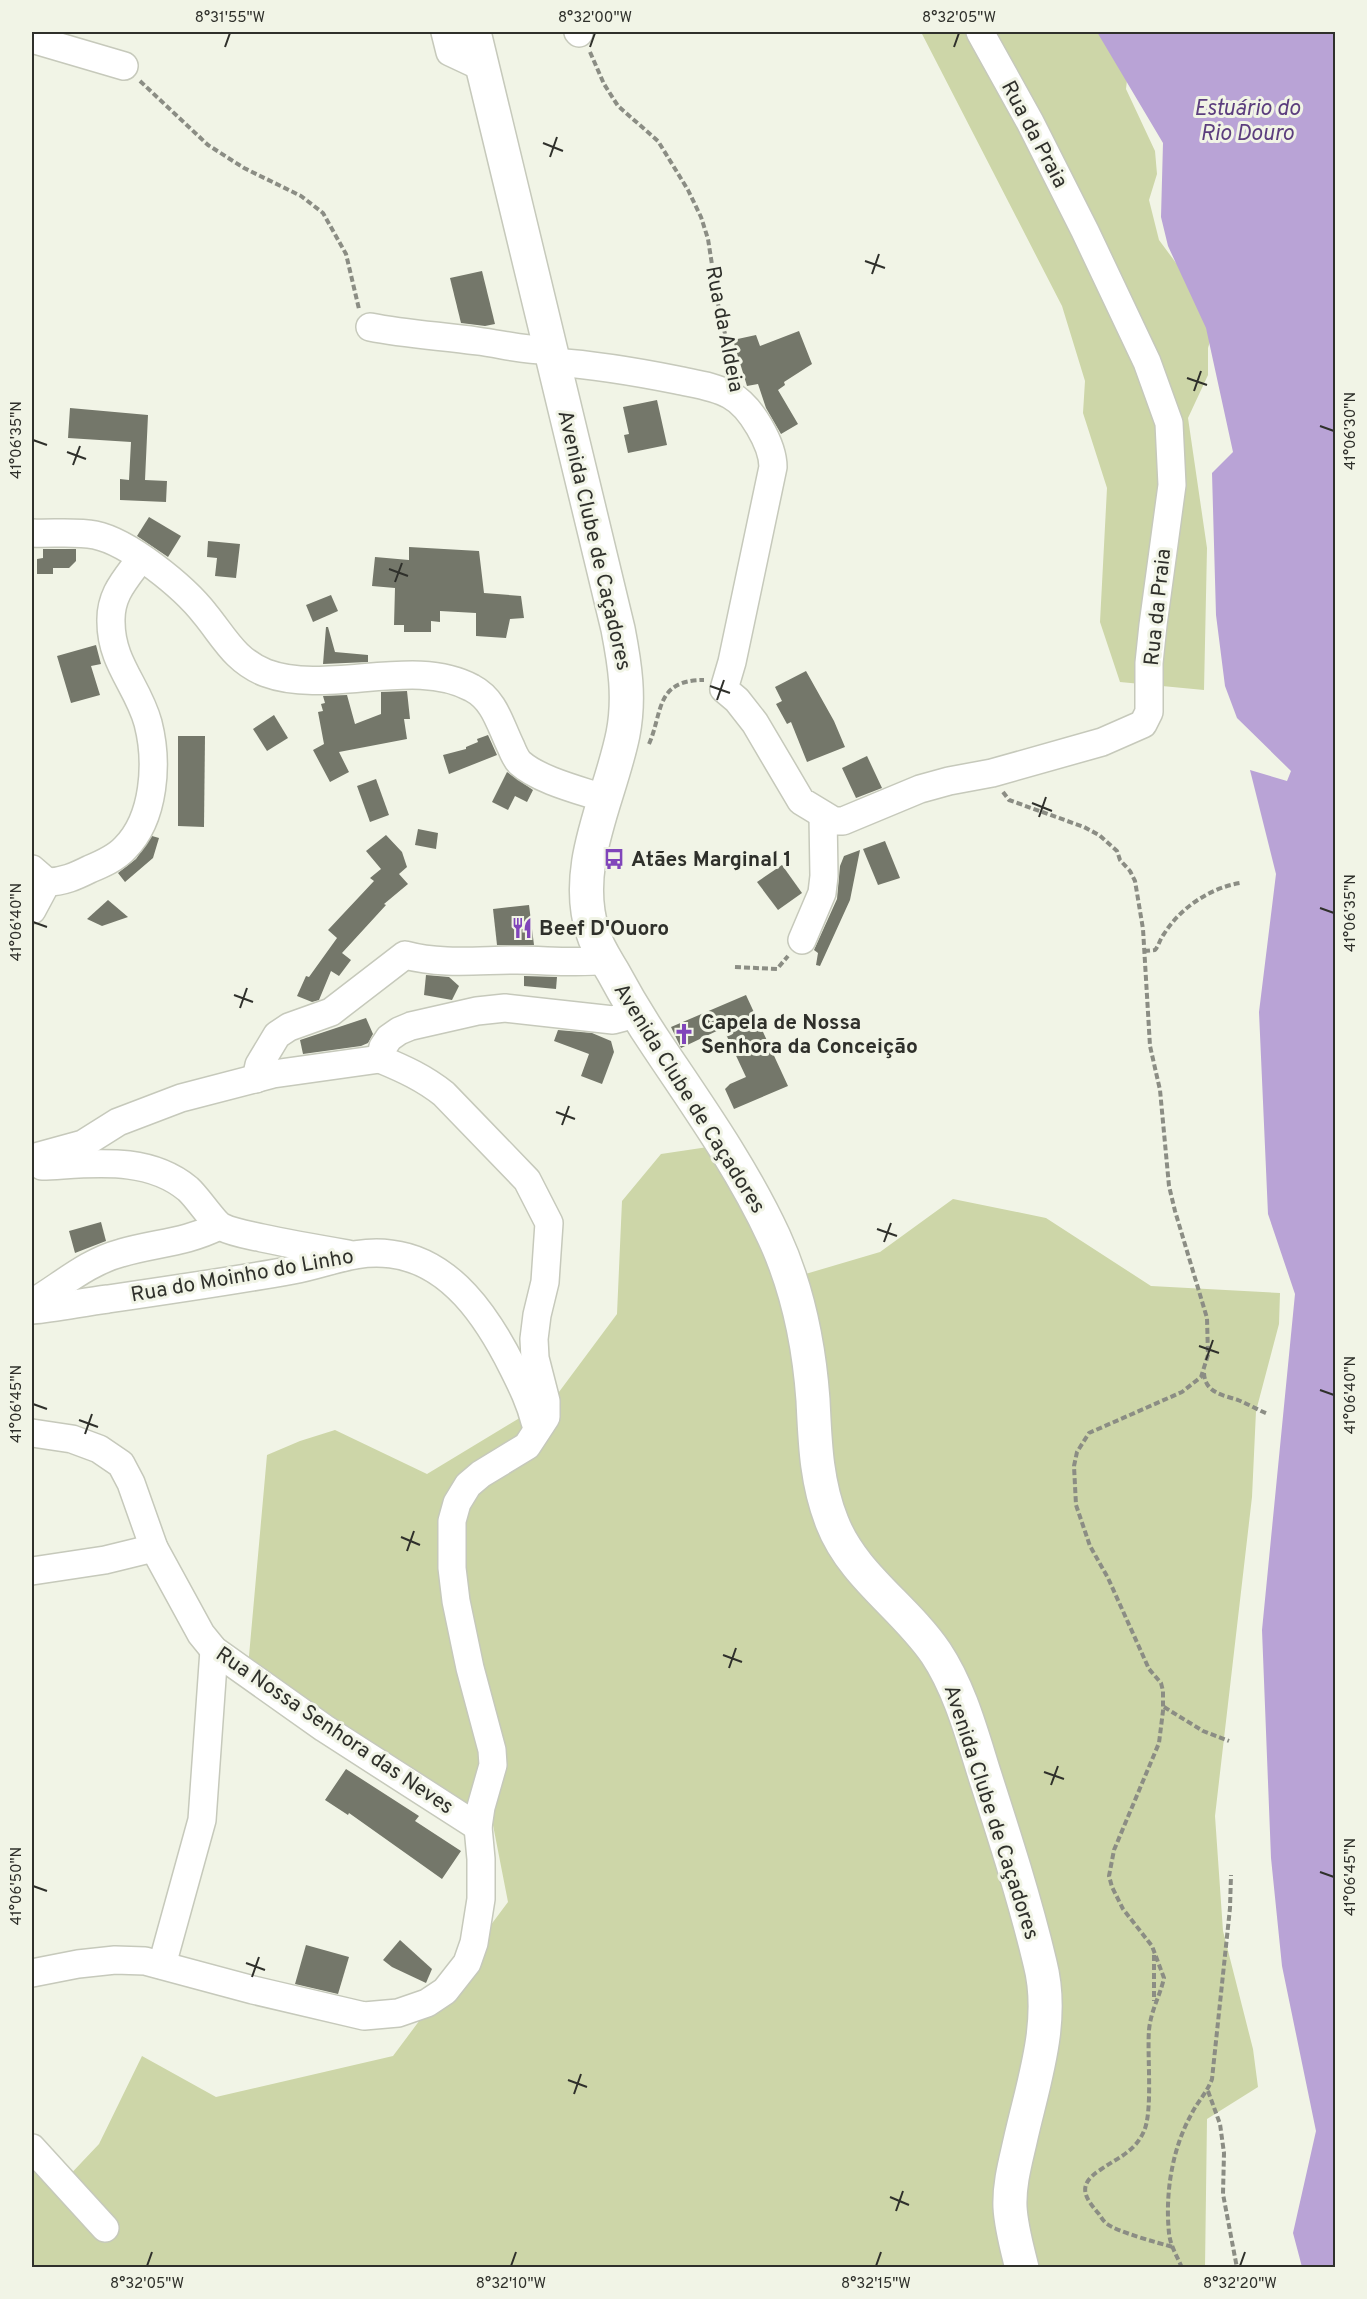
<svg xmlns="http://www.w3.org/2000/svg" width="1367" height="2299" viewBox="0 0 1367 2299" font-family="Overpass,sans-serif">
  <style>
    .green { fill: #cdd6a8 }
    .water { fill: #b9a3d6 }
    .building { fill: #74776a }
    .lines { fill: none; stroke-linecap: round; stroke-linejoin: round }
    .minor-casing { stroke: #c6c9bb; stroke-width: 30 }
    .major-casing { stroke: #c6c9bb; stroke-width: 36 }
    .path { stroke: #8b8d84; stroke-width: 4; stroke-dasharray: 6 3; stroke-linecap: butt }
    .minor { stroke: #fff; stroke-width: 27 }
    .major { stroke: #fff; stroke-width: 33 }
    .ticks { fill: none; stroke: #2f302b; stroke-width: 2 }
    .labels { text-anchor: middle; stroke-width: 6; stroke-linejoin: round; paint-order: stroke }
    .street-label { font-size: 21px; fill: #2f302b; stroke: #f1f4e6 }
    .poi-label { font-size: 21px; font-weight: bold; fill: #2f302b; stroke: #f1f4e6; text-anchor: start }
    .water-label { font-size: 22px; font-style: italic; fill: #5c3e7e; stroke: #f1f4e6 }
    .neatline { fill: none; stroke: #2f302b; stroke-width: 2 }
    .ticks-label { font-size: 15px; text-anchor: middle; fill: #2f302b }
  </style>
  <rect width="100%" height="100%" fill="#f1f4e6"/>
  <!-- green -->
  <g class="green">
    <path d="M921 32H1112L1129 62 1126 89 1155 151 1157 174 1149 200 1159 240 1179 267 1215 324 1208 348V375L1188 418 1207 548 1204 690 1120 682 1100 622 1107 488 1083 413 1085 381 1062 306Z"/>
    <path d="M725 1141 775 1283 880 1252 953 1199 1046 1218 1151 1286 1280 1293 1279 1324 1256 1411 1252 1497 1215 1816 1223 1931 1253 2049 1258 2087 1207 2119 1205 2267H32V2152L64 2181 99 2144 142 2056 216 2097 393 2056 508 1902 492 1820 248 1667 267 1455 300 1441 335 1430 427 1474 556 1396 617 1314 622 1201 661 1154 708 1147Z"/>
  </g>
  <!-- water -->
  <path class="water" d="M1097 32H1335V2267H1302L1293 2233 1316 2131 1282 1966 1271 1858 1262 1630 1295 1294 1268 1214 1259 1012 1276 874 1250 770 1287 781 1291 771 1237 718 1225 686 1216 615 1212 473 1233 452 1206 328 1168 246 1161 217 1163 143Z"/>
  <!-- building -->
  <g class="building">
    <path d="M482 271 495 324 485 326 461 323 450 278Z"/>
    <path d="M799 331 812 364 784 382 785 385 778 390 798 424 781 434 766 408 758 384 747 386 733 340 756 335 760 346Z"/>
    <path d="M657 400 667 445 628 453 624 435 629 434 623 407Z"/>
    <path d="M70 408 148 415 145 480 167 481 166 502 120 500V479L129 480 131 442 68 438Z"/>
    <path d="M149 517 181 536 168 557 137 536Z"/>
    <path d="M208 541 240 544 236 578 215 576 217 558 207 557Z"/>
    <path d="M409 547 479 551 484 593 521 596 524 618 510 619 506 638 476 636V613L440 611V622L431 621V632H404V625H394L395 588 372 586 375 557 409 560Z"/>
    <path d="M43 549H76V561L69 568H53V574H37V559L43 558Z"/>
    <path d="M331 595 338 611 313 622 306 605Z"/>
    <path d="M326 627H328L335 652 368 655V662L323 664Z"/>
    <path d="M96 645 101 664 91 666 100 695 71 703 57 656Z"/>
    <path d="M806 671 834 721 845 747 807 762 791 722 787 724 776 704 782 701 775 687Z"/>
    <path d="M407 691 410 719H404L407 739 339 752 349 772 330 782 313 750 324 744 318 712 323 711 321 704 325 703 323 696 347 695 355 724 381 714V692Z"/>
    <path d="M274 715 288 738 267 751 253 729Z"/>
    <path d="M488 735 497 755 449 774 443 755 466 749V747L478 742 477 739Z"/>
    <path d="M178 736H205L204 827 178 826Z"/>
    <path d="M867 756 882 788 856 798 842 768Z"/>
    <path d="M507 772 533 790 527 802 515 796 508 810 492 802Z"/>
    <path d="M376 779 389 815 370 822 357 786Z"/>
    <path d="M418 829 438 833 436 849 415 845Z"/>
    <path d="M386 835 402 852 407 867 399 874 408 884 384 904 386 905 342 953 351 960 339 976 331 971 319 1000 312 1002 297 996 306 976 309 977 337 938 328 930 374 881 370 878 381 869 366 851Z"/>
    <path d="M152 836 159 838 153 858 125 882 118 873 136 859Z"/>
    <path d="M885 841 900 878 878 885 863 849Z"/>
    <path d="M860 850 850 900 820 966 816 965 818 953 814 950 837 899 840 866 844 856Z"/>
    <path d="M782 865 802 893 778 910 757 882Z"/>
    <path d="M108 900 128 917 102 926 87 919Z"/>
    <path d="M529 905 534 945H497L493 909Z"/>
    <path d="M426 975 449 977 459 986 452 1000 424 995Z"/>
    <path d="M524 976 557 977 556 989 524 986Z"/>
    <path d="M746 995 788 1086 734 1109 725 1089 730 1084 746 1077 723 1028 681 1048 671 1027Z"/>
    <path d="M366 1018 373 1034 368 1043 361 1046 303 1054 300 1040Z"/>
    <path d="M558 1030 592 1033 611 1041 614 1052 602 1084 581 1076 589 1054 554 1041Z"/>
    <path d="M101 1222 106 1241 75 1253 69 1231Z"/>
    <path d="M346 1769 419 1816 415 1821 461 1851 442 1879 349 1813 348 1815 325 1800Z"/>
    <path d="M400 1940 432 1969 426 1983 392 1967 383 1960Z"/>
    <path d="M306 1945 349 1957 338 1994 295 1984Z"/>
  </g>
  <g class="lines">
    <defs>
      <g id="minor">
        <path d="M445 32 450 52 482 67"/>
        <path d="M578 32 579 33"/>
        <path d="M32 39 124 66"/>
        <path d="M370 327C405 334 441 336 477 341 502 344 526 351 551 350"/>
        <path d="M554 362C595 365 637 372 677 380 695 384 714 386 730 395 751 406 773 445 773 467L732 662 724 689 737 700 755 723 801 801 834 821H843L920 789 949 781 992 773 1102 742 1143 724 1149 712V663L1153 625 1172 485 1169 423 1147 362 1085 231 1030 122 980 32"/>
        <path d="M32 533C52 534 75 531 95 535 129 542 184 587 205 614 224 637 235 661 266 673 328 696 414 656 472 688 495 700 500 725 511 747 513 752 516 759 520 763 539 780 579 790 603 798"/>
        <path d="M32 869 47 882C63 882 76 876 90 869 102 864 116 858 125 848 155 818 158 762 148 723 138 686 111 663 111 622 110 594 126 579 141 558"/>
        <path d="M32 910 47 882"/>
        <path d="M802 940 822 893 824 876 823 815"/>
        <path d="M380 1059 383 1047 389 1038 399 1031 411 1026 477 1011 505 1008 613 1020 636 1014"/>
        <path d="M256 1079 259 1065 277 1035 289 1027 331 1012 405 955C442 965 479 960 517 960 547 960 576 964 606 960"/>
        <path d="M32 1158 83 1144 118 1122 181 1098 273 1074 380 1059"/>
        <path d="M42 1166C92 1164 147 1155 188 1189 198 1198 214 1223 222 1227 234 1233 249 1235 262 1238 290 1244 319 1249 348 1254"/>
        <path d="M32 1303C61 1286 87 1262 121 1253 155 1243 185 1243 219 1226"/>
        <path d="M32 1310C57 1308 83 1302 108 1299 170 1290 232 1281 293 1270 327 1264 355 1249 391 1254 451 1261 488 1318 513 1368 522 1386 530 1402 535 1422"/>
        <path d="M32 1433 72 1439 99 1449 121 1464 131 1483 154 1548 201 1634 214 1650 324 1728 478 1827"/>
        <path d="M32 1571 105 1560 154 1548"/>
        <path d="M162 1965 202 1820 214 1650"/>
        <path d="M32 1973 78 1964 115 1960 145 1961 253 1990 364 2016 398 2013 427 2003 445 1991 467 1963 474 1943 481 1899V1859L478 1827 481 1807 493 1765 492 1750 470 1668 456 1601 452 1568V1521L457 1503 468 1485 481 1474 527 1446 546 1417V1401L535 1358 534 1339 537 1315 545 1282 549 1223 527 1180 444 1094C424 1078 404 1069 380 1059"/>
        <path d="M32 2148 105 2228"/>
      </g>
      <path id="major" d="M474 32 618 629C625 665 630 698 623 734 610 799 571 866 593 933 597 947 606 960 613 972 627 998 642 1023 659 1048 700 1109 743 1170 774 1237 797 1287 809 1345 813 1400 815 1441 816 1482 832 1522 853 1576 904 1606 936 1653 960 1689 972 1735 985 1776 1005 1838 1025 1900 1040 1963 1055 2021 1034 2080 1021 2137 1016 2160 1009 2183 1010 2207 1011 2227 1017 2248 1022 2268"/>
    </defs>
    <!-- minor casing -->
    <use href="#minor" class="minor-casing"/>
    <!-- major casing -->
    <use href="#major" class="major-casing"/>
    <!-- path -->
    <g class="path">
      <path d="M590 52 604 84 618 106 658 141 688 190 701 217 708 239 720 316 736 372"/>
      <path d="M140 81 208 145 244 168 301 196 323 213 346 254 359 309"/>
      <path d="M649 744C663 712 655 680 704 680"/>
      <path d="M1003 792 1009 800 1084 827 1099 835 1117 851 1120 860 1130 871 1135 881 1143 929 1150 1046 1160 1090 1169 1186 1175 1211 1207 1318 1208 1355 1201 1377 1182 1392 1089 1433 1077 1452 1074 1466 1076 1505 1090 1546 1108 1578 1149 1669 1161 1683 1163 1691V1711L1159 1743 1114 1850 1109 1876 1112 1887 1123 1909 1152 1946 1164 1978C1160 1996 1151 2010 1149 2030 1147 2056 1153 2111 1144 2131 1135 2152 1117 2158 1100 2170 1077 2185 1084 2197 1099 2214 1101 2217 1104 2222 1107 2224 1118 2232 1158 2243 1173 2247"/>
      <path d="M1144 951 1155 950C1159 945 1160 939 1164 934 1180 908 1210 888 1240 883"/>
      <path d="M735 967 777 969 788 956"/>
      <path d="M1204 1373C1205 1393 1223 1395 1238 1400 1248 1404 1258 1410 1268 1414"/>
      <path d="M1164 1707 1203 1731 1229 1741"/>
      <path d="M1154 1955V2001"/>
      <path d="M1208 2091 1220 2124 1224 2153 1223 2194 1237 2268"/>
      <path d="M1182 2268C1177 2256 1170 2245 1169 2233 1165 2194 1172 2149 1191 2115 1197 2102 1207 2093 1212 2079L1230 1908 1231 1875"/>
    </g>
    <!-- minor -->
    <use href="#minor" class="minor"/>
    <!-- major -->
    <use href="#major" class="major"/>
  </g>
  <!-- ticks -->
  <path class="ticks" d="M225 47 230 33M590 47 595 33M954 47 959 33M543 143 563 151M550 157 557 137M865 261 885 268M872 274 879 254M1187 378 1207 385M1194 391 1201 371M1320 426 1334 431M33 440 47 445M67 452 86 459M73 465 80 446M389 569 408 576M395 582 402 563M710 686 730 693M717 700 724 680M1032 803 1052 811M1039 817 1046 797M1320 908 1334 913M33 922 47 927M234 995 253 1002M240 1008 247 988M556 1112 575 1119M562 1125 569 1106M877 1229 897 1236M884 1242 891 1223M1199 1346 1219 1353M1206 1360 1213 1340M1320 1390 1334 1395M33 1404 47 1409M79 1420 98 1427M85 1434 92 1414M401 1537 420 1545M407 1551 414 1531M723 1655 742 1662M729 1668 736 1648M1044 1772 1064 1779M1051 1785 1058 1766M1320 1872 1334 1877M33 1886 47 1891M246 1963 265 1970M252 1977 259 1957M568 2080 587 2087M574 2094 581 2074M890 2197 909 2205M896 2211 903 2191M147 2266 152 2252M511 2266 516 2252M876 2266 881 2252M1240 2266 1245 2252"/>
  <!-- icons -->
  <defs>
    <symbol id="bus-bare" viewBox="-9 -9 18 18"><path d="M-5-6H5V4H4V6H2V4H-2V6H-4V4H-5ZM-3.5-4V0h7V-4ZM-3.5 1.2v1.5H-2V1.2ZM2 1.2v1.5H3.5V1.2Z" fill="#8045ba" stroke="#f1f4e6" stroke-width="2.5" paint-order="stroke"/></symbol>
    <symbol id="restaurant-bare" viewBox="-9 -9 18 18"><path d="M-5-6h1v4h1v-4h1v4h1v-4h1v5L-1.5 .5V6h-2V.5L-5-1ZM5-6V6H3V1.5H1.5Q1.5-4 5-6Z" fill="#8045ba" stroke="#f1f4e6" stroke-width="2.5" paint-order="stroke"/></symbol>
    <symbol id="church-bare" viewBox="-9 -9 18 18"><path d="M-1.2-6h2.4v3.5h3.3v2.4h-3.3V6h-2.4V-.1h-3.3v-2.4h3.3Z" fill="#8045ba" stroke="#f1f4e6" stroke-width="2.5" paint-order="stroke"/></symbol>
  </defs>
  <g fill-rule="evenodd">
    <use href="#bus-bare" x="599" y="844" width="30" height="30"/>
    <use href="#restaurant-bare" x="507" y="913" width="30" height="30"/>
    <use href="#church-bare" x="669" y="1019" width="30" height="30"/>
  </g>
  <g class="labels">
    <!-- street labels -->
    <g class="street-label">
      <text transform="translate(1035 134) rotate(62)" y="7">Rua da Praia</text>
      <text transform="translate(725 329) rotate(79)" y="7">Rua da Aldeia</text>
      <text transform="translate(595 540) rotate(77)" y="7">Avenida Clube de Caçadores</text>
      <text transform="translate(1157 607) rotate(-84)" y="7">Rua da Praia</text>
      <text transform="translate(690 1098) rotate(58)" y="7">Avenida Clube de Caçadores</text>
      <text transform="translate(242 1275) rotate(-10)" y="7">Rua do Moinho do Linho</text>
      <text transform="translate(335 1730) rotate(34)" y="7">Rua Nossa Senhora das Neves</text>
      <text transform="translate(992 1812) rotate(72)" y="7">Avenida Clube de Caçadores</text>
    </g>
    <!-- poi labels -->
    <g class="poi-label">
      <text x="631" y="866">Atães Marginal 1</text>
      <text x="539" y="935">Beef D'Ouoro</text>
      <text x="701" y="1029">Capela de Nossa<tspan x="701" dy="24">Senhora da Conceição</tspan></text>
    </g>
    <!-- water labels -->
    <g class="water-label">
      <text x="1247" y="115">Estuário do<tspan x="1247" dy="25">Rio Douro</tspan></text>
    </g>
  </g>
  <!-- border -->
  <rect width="1367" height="2299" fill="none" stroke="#f1f4e6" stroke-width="66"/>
  <rect x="33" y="33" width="1301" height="2233" class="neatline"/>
  <g class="ticks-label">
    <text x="230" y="22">8°31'55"W</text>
    <text x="595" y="22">8°32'00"W</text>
    <text x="959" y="22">8°32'05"W</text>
    <text transform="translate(1350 431) rotate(-90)" y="5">41°06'30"N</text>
    <text transform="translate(16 440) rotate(-90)" y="5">41°06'35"N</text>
    <text transform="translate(1350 913) rotate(-90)" y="5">41°06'35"N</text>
    <text transform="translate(16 922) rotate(-90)" y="5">41°06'40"N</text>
    <text transform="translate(1350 1395) rotate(-90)" y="5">41°06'40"N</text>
    <text transform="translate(16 1404) rotate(-90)" y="5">41°06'45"N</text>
    <text transform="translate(1350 1877) rotate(-90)" y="5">41°06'45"N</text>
    <text transform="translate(16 1886) rotate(-90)" y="5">41°06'50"N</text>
    <text x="147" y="2288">8°32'05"W</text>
    <text x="511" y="2288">8°32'10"W</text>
    <text x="876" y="2288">8°32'15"W</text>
    <text x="1240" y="2288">8°32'20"W</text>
  </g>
</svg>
